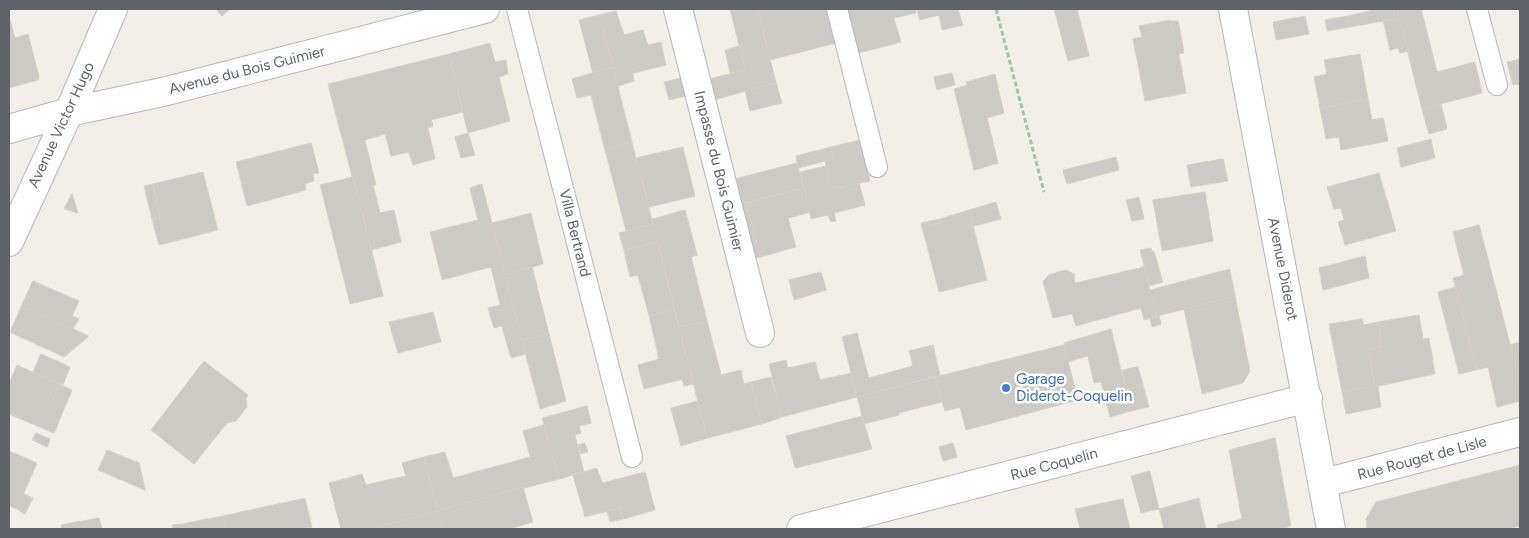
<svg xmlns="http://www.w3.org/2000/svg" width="1529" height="538" viewBox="0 0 1529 538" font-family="Figtree,sans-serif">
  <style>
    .building { fill: #cccac5; stroke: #d6d1c6 }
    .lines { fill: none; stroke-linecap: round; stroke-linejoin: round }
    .service-casing { stroke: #b5b8bc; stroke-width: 22 }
    .minor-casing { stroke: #b5b8bc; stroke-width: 30 }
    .tertiary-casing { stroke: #b5b8bc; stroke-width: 30 }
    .path { stroke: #9cc7a9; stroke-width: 3; stroke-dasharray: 5 2.5; stroke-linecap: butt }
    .service { stroke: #fff; stroke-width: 20 }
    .minor { stroke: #fff; stroke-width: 28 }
    .tertiary { stroke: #fff; stroke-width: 28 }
    .shop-dot { fill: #3f7fe0; stroke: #fff; stroke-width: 2 }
    .labels { text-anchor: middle; stroke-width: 5; stroke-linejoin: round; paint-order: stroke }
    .street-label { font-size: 15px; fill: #5f6368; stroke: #fff }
    .shop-label { font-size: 15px; fill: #366cbe; stroke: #fff; text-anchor: start }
  </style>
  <rect width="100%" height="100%" fill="#f1efe8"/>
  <!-- building -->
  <g class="building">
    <path d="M216 9H230L222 16Z"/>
    <path d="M730 9H758L776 83 714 100 709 79 745 70Z"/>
    <path d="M758 9H827L836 43 770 60Z"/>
    <path d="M847 9H915L916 13 894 18 901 42 858 53Z"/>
    <path d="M917 9H962H958L963 25 942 30 939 15 920 20Z"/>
    <path d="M1054 9H1077L1089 56 1068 61Z"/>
    <path d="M1369 9H1397L1399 18 1350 27 1348 16 1370 11Z"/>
    <path d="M1397 9H1421L1437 72 1475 62 1482 93 1422 109Z"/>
    <path d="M616 11 624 35 643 30 648 45 661 42 666 65 633 73 634 81 618 86 599 15Z"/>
    <path d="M599 15 613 67 593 73 579 20Z"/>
    <path d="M1305 16 1309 34 1276 40 1273 22Z"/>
    <path d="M1348 16 1350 27 1327 31 1325 20Z"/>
    <path d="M1399 18 1409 51 1400 53 1398 48 1390 50 1383 21Z"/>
    <path d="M9 20H10L15 38 28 34 39 77 38 80 9 88Z"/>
    <path d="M1170 20 1172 31 1180 30 1184 53 1179 54 1186 93 1145 101 1133 39 1142 37 1139 26Z"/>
    <path d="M1170 21H1178L1180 30 1172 31Z"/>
    <path d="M490 43 495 62 506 60 508 74 499 77 510 121 468 133 449 54Z"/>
    <path d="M740 46 745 70 730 73 725 50Z"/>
    <path d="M449 54 463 112 431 120 433 126 428 128 435 159 413 165 409 152 391 156 385 134 365 140 376 185H373L380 213 394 210 401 242 371 250 328 84Z"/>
    <path d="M1360 54 1368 99 1320 108 1314 77 1327 74 1324 60Z"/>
    <path d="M1520 59V84L1513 85 1507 62Z"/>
    <path d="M613 67 632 142 605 150 591 95 577 98 572 79Z"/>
    <path d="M952 73 955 85 937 90 934 77Z"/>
    <path d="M995 74 1004 113 987 118 998 163 974 170 954 89 967 85 966 82Z"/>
    <path d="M685 77 690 95 669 100 664 82Z"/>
    <path d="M776 83 782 103 750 111 745 91Z"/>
    <path d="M1368 99 1372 120 1383 118 1388 141 1341 150 1339 137 1326 139 1320 108Z"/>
    <path d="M1441 104 1447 129 1429 134 1422 109Z"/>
    <path d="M468 133 475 155 461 158 455 137Z"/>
    <path d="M1431 139 1435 158 1401 167 1397 148Z"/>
    <path d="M860 140 870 181 838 188 829 183 825 161 833 159 831 147Z"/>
    <path d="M632 142 653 224 626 231 605 150Z"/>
    <path d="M311 143 319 173 313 174 314 181 305 184 306 190 247 206 236 162Z"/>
    <path d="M683 147 695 196 649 207 636 158Z"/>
    <path d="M831 147 833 159 798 168 796 156Z"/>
    <path d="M1116 157 1119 170 1067 184 1063 170Z"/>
    <path d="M1223 159 1228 181 1191 187 1187 165Z"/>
    <path d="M797 163 804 188 737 205 731 180Z"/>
    <path d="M826 166 829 183 838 188 859 183 865 205 834 213 836 221 831 222 828 215 811 219 800 172Z"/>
    <path d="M203 172 218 230 159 245 152 219 160 217 153 184Z"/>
    <path d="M1379 173 1396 231 1345 245 1338 222 1344 220 1341 208 1334 209 1327 187Z"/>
    <path d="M353 177 383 296 350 304 320 185Z"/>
    <path d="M153 184 160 217 152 219 144 186Z"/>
    <path d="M482 184 526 354 511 358 502 326 494 328 488 308 500 305 491 267 442 280 430 232 478 220 470 188Z"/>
    <path d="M804 188 810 212 788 218 796 247 760 257 746 203Z"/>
    <path d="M1205 192 1213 241 1162 251 1153 200Z"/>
    <path d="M72 193 78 213 64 209Z"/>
    <path d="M1139 197 1144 219 1132 221 1126 200Z"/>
    <path d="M996 202 1001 219 973 226 969 210Z"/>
    <path d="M746 203 760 255V257L751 258 737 205Z"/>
    <path d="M685 210 697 255 691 257 707 321 679 327 652 219Z"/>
    <path d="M969 210 987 280 939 292 922 227 941 223 940 219Z"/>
    <path d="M531 213 543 264 505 275 492 223Z"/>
    <path d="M940 219 941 223 922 227 921 223Z"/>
    <path d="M653 224 658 242 624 250 619 233Z"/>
    <path d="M1479 225 1520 382V401L1497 407 1488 367 1476 370 1453 278 1464 275 1453 232Z"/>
    <path d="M658 242 674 309 649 316 638 275 630 277 624 250Z"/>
    <path d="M1151 248 1152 252 1141 254 1140 250Z"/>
    <path d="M1154 251 1163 282 1149 286 1141 254Z"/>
    <path d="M1365 256 1369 278 1323 290 1319 268Z"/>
    <path d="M532 267 549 334 522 340 505 275Z"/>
    <path d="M1144 267 1157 316 1144 320 1141 308 1076 326 1072 314 1053 318 1043 281 1049 275 1066 270 1074 274 1075 283Z"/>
    <path d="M1230 269 1235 296 1157 316 1150 290Z"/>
    <path d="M821 272 826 290 794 300 789 280Z"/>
    <path d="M33 281 79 301 72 316 79 319 73 329 21 307Z"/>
    <path d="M1456 287 1476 370 1459 374 1438 292Z"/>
    <path d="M1235 296 1250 371 1243 383 1202 394 1184 309Z"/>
    <path d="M21 307 73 329 89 336 64 357 10 332Z"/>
    <path d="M674 309 692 377 644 389 638 365 659 359 649 316Z"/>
    <path d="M433 312 441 342 398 353 389 322Z"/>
    <path d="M1419 315 1423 339 1429 338 1435 374 1378 386 1381 407 1346 414 1342 392 1375 386 1368 350 1382 346 1378 322Z"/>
    <path d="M1157 316H1159L1161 324 1152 327 1150 319Z"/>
    <path d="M1362 319 1364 325 1378 322 1382 346 1368 350 1375 386 1342 392 1329 324Z"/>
    <path d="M707 321 721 375 741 370 744 384 751 382 762 424 707 438 679 327Z"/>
    <path d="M1111 329 1131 411 1110 417 1101 382 1094 383 1088 356 1067 362 1064 343Z"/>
    <path d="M857 333 869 378 913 366 909 351 933 345 940 375 857 397 842 337Z"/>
    <path d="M549 334 566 401 540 409 522 340Z"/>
    <path d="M1520 342V382L1510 345Z"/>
    <path d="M1064 345 1078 400 966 430 960 407 945 411 935 377Z"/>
    <path d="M41 354 70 367 63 385 33 372Z"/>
    <path d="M786 360 788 368 815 362 820 380 851 373 857 397 782 417 769 364Z"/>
    <path d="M204 361 248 395 246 399 247 407 236 421 227 423 194 464 151 430Z"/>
    <path d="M17 365 59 384 46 416 59 421 54 433 9 414V384Z"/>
    <path d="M1138 367 1143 385 1126 390 1122 370Z"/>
    <path d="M692 377 693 384 684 386 682 379Z"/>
    <path d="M771 377 782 417 762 424 751 382Z"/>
    <path d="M935 377 942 402 898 413 899 415 864 424 857 397Z"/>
    <path d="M59 384 72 390 59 421 46 416Z"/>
    <path d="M1143 385 1149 407 1131 411 1126 390Z"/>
    <path d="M698 401 707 438 681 446 671 408Z"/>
    <path d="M587 406 591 423 579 426 581 433 575 435 584 472 559 479 542 418Z"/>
    <path d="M862 416 872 449 795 468 786 436Z"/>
    <path d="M544 425 559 479 437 511 424 457 445 452 453 478 530 457 523 431Z"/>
    <path d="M36 433 50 439 47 447 32 440Z"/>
    <path d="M1275 438 1291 526 1280 529H1218L1217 525 1242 519 1229 450Z"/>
    <path d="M585 443 588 452 581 454 578 445Z"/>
    <path d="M953 443 957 457 943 461 939 447Z"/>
    <path d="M107 450 139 463 145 490 98 470Z"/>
    <path d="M9 451 37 463 17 509 9 506Z"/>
    <path d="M424 457 437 511 371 529H341L329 483 362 474 366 485 406 476 402 463Z"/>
    <path d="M1520 465V526L1506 529H1367L1366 519 1376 502Z"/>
    <path d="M597 468 602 483 645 472 655 510 623 519 619 508 585 517 573 475Z"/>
    <path d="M1150 471 1159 509 1141 513 1131 476Z"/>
    <path d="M523 487 533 522 509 529H442L437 511Z"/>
    <path d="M24 494 33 498 25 514 17 509Z"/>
    <path d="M305 498 312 527 300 529H226L223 516Z"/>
    <path d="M1199 498 1206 529H1164L1159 509Z"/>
    <path d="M1123 499 1130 529H1080L1075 509Z"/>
    <path d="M619 508 623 519 610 522 607 511Z"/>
    <path d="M437 511 442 529H376V528Z"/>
    <path d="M223 516 226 529H183L182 524Z"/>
    <path d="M99 518 102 529H62L61 525Z"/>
    <path d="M182 524 183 529H173L172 525Z"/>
  </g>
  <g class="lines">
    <defs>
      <g id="service">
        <path d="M517 9 632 457"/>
        <path d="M837 9 877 167"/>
        <path d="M1477 9 1497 85"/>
      </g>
      <g id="minor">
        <path d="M678 9 760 333"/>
        <path d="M1233 9 1331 529"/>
        <path d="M1324 483 1520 432"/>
        <path d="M801 529 1308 398"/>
      </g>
      <g id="tertiary">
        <path d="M9 129 69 112 167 91 485 9"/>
        <path d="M9 242 69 112 113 9"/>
      </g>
    </defs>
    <!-- service casing -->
    <use href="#service" class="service-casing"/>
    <!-- minor casing -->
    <use href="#minor" class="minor-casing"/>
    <!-- tertiary casing -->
    <use href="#tertiary" class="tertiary-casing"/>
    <!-- path -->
    <path class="path" d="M996 9 1044 192"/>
    <!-- service -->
    <use href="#service" class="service"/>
    <!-- minor -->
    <use href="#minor" class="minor"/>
    <!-- tertiary -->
    <use href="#tertiary" class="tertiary"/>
  </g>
  <!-- markers -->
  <circle class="shop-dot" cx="1006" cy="388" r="5"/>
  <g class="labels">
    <!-- street labels -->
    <g class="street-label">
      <text transform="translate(247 70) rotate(-14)" y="5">Avenue du Bois Guimier</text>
      <text transform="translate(61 125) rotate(-65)" y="5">Avenue Victor Hugo</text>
      <text transform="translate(719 171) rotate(76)" y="5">Impasse du Bois Guimier</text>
      <text transform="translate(575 233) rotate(76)" y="5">Villa Bertrand</text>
      <text transform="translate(1283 269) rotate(79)" y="5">Avenue Diderot</text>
      <text transform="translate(1422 458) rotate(-15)" y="5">Rue Rouget de Lisle</text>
      <text transform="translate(1054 464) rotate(-15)" y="5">Rue Coquelin</text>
    </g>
    <!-- shop labels -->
    <g class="shop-label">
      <text x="1016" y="384">Garage<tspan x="1016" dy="17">Diderot-Coquelin</tspan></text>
    </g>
  </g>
  <!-- border -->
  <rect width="1529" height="538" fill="none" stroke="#5f6368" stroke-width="20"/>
</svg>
